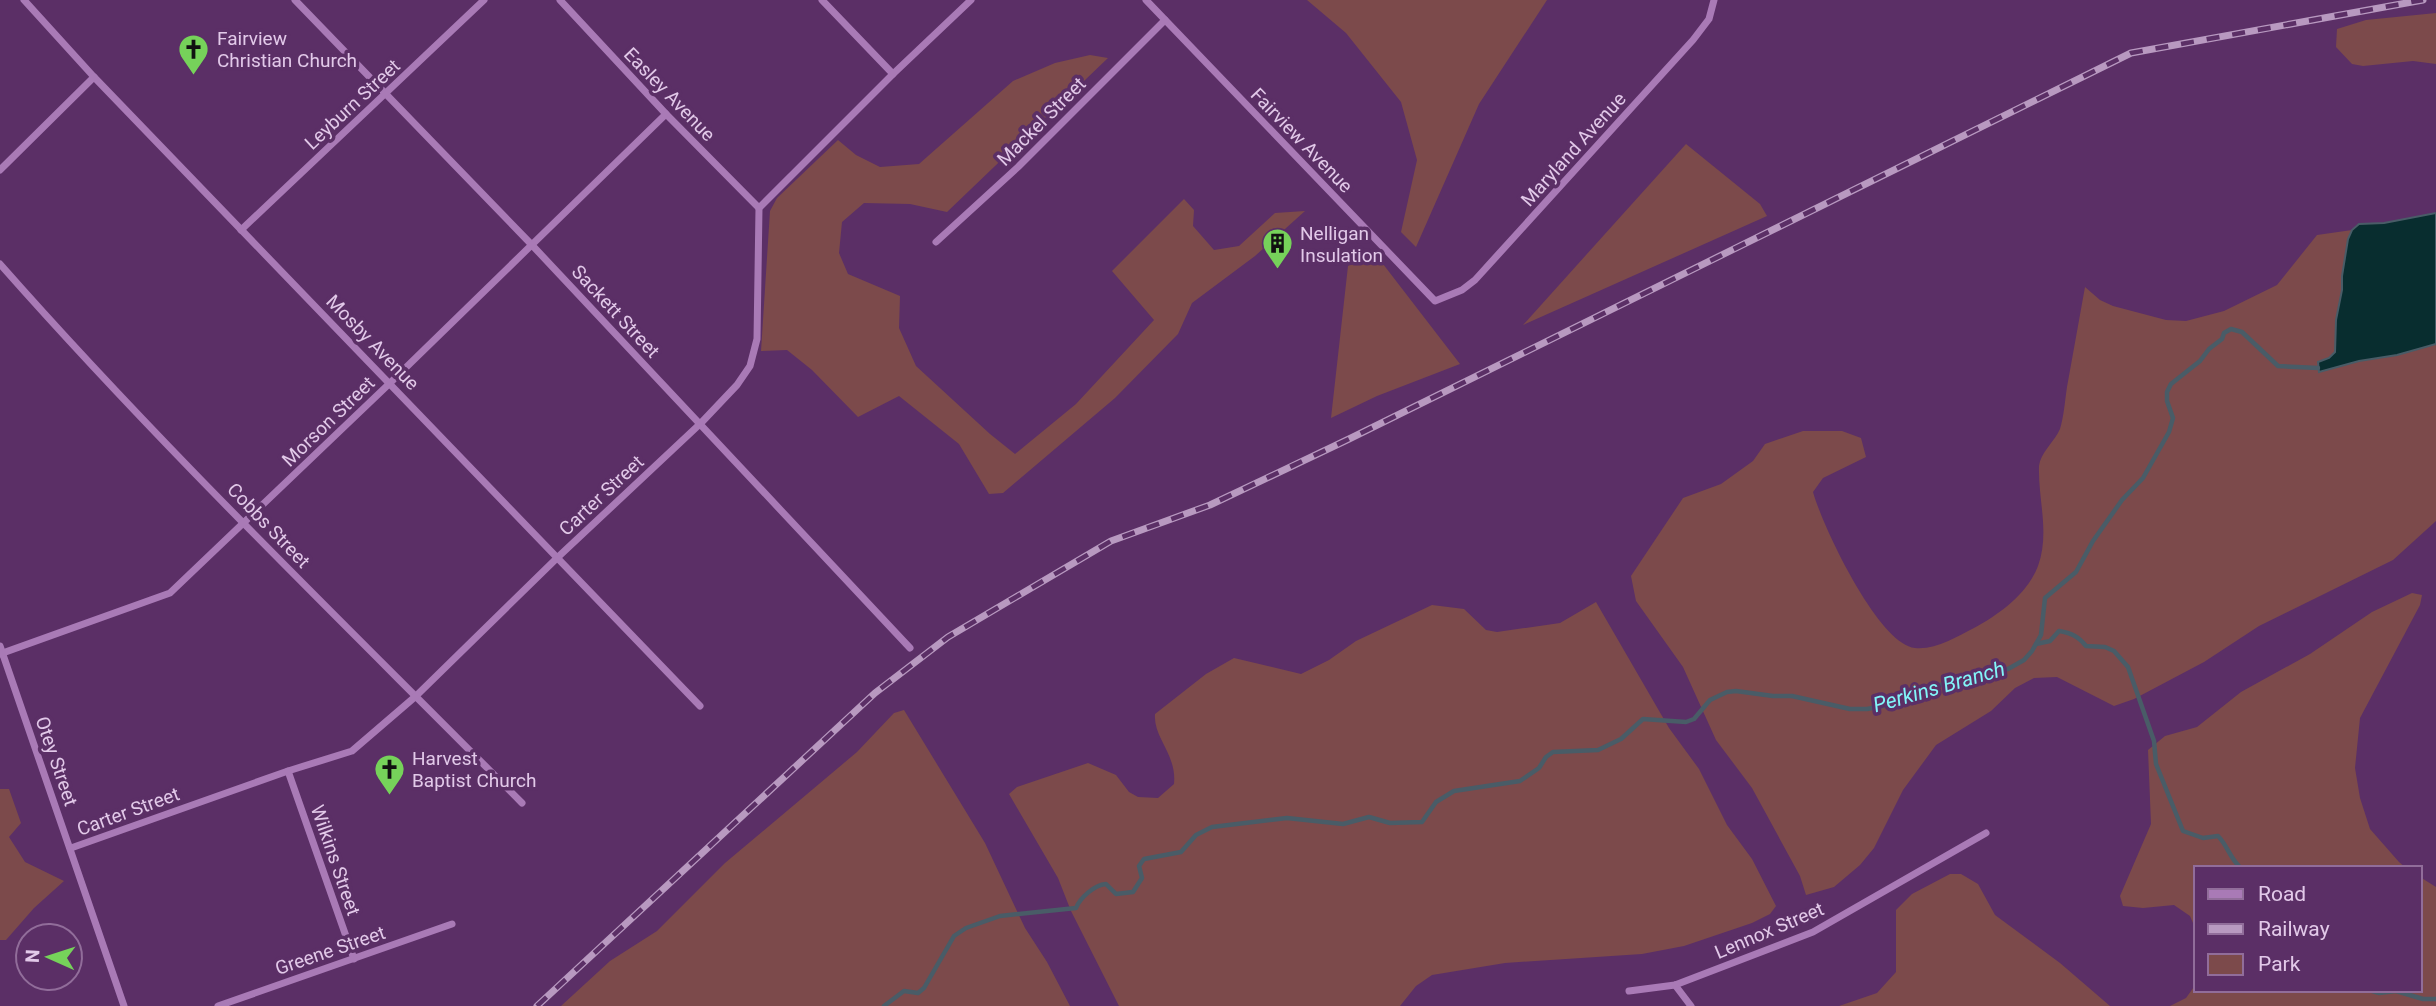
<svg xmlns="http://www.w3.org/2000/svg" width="2436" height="1006" viewBox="0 0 2436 1006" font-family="Roboto,sans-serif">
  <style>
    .green { fill: #7c4a4b }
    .water { fill: #082d2f; stroke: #495c67; stroke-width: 2 }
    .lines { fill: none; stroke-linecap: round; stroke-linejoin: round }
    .stream { stroke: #495c67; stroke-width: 4.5 }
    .street { stroke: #a97ab6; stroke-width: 7 }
    .rail-casing { stroke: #b899c0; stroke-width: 7 }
    .rail { stroke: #5b2f66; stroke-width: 4.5; stroke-dasharray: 13; stroke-linecap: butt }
    .labels { text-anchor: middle; stroke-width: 7; stroke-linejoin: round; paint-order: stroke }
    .poi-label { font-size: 19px; fill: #e2c9e9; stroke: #5b2f66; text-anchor: start }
    .street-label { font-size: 19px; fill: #e2c9e9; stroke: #5b2f66 }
    .water-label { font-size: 21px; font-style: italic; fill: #82f5f9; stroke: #5b2f66 }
  </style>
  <rect width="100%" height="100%" fill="#5b2f66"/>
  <!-- green -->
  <g class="green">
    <path d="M1307 0H1547L1479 104 1416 247 1401 232 1417 160 1401 102 1346 33Z"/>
    <path d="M2436 13V64L2413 61 2363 66 2352 64 2336 47 2337 29 2366 20Z"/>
    <path d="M1090 55 1108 58 947 212 910 204 864 203 842 222 839 253 848 274 900 296 899 328 916 366 990 434 1015 454 1076 404 1154 320 1112 271 1184 199 1194 210 1193 226 1214 250 1239 246 1275 213 1305 211 1255 256 1192 303 1178 334 1115 398 1003 493 989 494 959 444 899 396 858 417 812 370 787 350 761 351 770 211 777 198 838 140 856 155 880 167 919 164 1013 81 1055 63Z"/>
    <path d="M1686 144 1760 204 1767 216 1523 325Z"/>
    <path d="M2352 230 2348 239 2342 276 2343 290 2336 320 2335 352 2319 372 2359 361 2397 355 2436 344V521L2393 560 2259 626 2204 662 2134 699 2114 706 2057 677 2034 678 2015 688 1991 711 1936 745 1903 790 1874 848 1860 865 1834 887 1806 895 1800 876 1752 788 1716 740 1683 667 1636 601 1631 576 1683 498 1721 484 1753 461 1765 444 1803 431H1842L1861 438 1866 457 1823 478 1813 492C1822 525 1878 644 1915 648 1936 650 1956 637 1974 628 1999 615 2028 593 2038 566 2050 533 2038 500 2039 466 2040 453 2055 441 2060 429 2064 416 2065 400 2067 387 2073 354 2079 320 2085 287L2100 300 2113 306 2166 320 2186 321 2224 311 2277 285 2317 235Z"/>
    <path d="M1373 251 1460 364 1377 396 1331 418 1348 266Z"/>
    <path d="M2412 593 2422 595 2420 605 2360 718 2355 768 2360 798 2370 829 2399 862 2406 868H2196V930L2190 916 2174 905 2143 908 2123 906 2120 896 2151 824 2148 750 2165 736 2197 727 2241 692 2310 654 2372 612Z"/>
    <path d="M1596 602 1669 728 1699 769 1727 825 1752 859 1776 906 1770 914 1752 923 1684 946 1642 954 1505 963 1432 975 1416 986 1400 1006H1119L1071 911 1058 878 1009 794 1017 787 1088 763 1116 775 1129 792 1138 797 1158 798 1174 784C1177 754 1153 738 1155 714L1206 674 1234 658 1301 674 1329 660 1356 641 1432 605 1464 609 1486 630 1497 632 1560 623Z"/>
    <path d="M904 710 985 843 1025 928 1047 962 1070 1006H561L610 961 657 931 725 863 857 752 894 713Z"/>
    <path d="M0 789H9L21 823 9 837 25 862 64 881 34 908 6 940H0Z"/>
    <path d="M1950 874H1961L1978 884 1995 915 2060 963 2110 1006H1839L1877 993 1896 972V910L1912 894Z"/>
    <path d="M2420 877 2436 887V1006H2170L2186 998 2196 984V990H2420Z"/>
  </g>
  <!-- water -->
  <path class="water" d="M2436 213V344L2397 355 2359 361 2319 372 2318 362 2329 358 2335 352 2336 320 2342 290V276L2348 239 2352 230 2359 224 2384 223Z"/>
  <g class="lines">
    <!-- stream -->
    <g class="stream">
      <path d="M2036 644 2050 641 2059 631C2071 633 2078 636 2086 646L2105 647 2114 651 2128 667 2154 741 2156 764 2183 831 2203 838 2218 836C2228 846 2230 859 2241 868"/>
      <path d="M2369 990 2379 993 2396 991 2423 999H2436"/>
      <path d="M884 1006 904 991 918 993 924 988 954 936 966 928 1000 916 1076 908C1080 898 1094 885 1106 884L1116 894 1133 892 1142 878 1139 866 1144 859 1181 852 1196 835 1212 827 1287 818 1343 824 1369 817 1390 823 1422 822 1436 802 1454 791 1520 781 1539 768 1546 757 1553 752 1598 750 1621 739 1643 719 1686 722 1694 719 1710 700 1727 692 1736 691 1773 696H1792L1850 709H1867L1894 704 1906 694 1920 689 1965 680 1980 673 2008 669 2024 660 2032 651 2041 635 2045 598 2076 572 2093 541 2122 500 2143 478 2169 432 2173 418 2167 401V392L2171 384 2200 361 2209 349 2222 339 2224 333 2231 329 2242 332 2278 366 2318 368"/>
    </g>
    <!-- street -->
    <g class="street">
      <path d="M24 0 94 77 700 706"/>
      <path d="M295 0 531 244 910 648"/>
      <path d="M560 0 666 114 759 208"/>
      <path d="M822 0 893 74"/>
      <path d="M1146 0 1435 301 1462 290 1475 280 1693 40 1709 19 1714 0"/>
      <path d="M0 170 94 77"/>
      <path d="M241 230 484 0"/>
      <path d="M936 242 1018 167 1165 20"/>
      <path d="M0 264C165 451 347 626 522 803"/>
      <path d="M0 646 124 1006"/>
      <path d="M0 654 170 593 390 383 666 114"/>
      <path d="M288 771 354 959"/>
      <path d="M71 848 288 771 352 751 416 696 557 558 701 423 737 385 750 366 757 339 759 208 893 74 971 0"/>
      <path d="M1675 985 1691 1006"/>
      <path d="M1629 991 1675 985 1813 932 1986 833"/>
      <path d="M218 1006 452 924"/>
    </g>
    <defs>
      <path id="rail" d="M537 1006 875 693 948 637 1111 541 1210 505 1349 439 2131 53 2423 0"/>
    </defs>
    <!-- rail casing -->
    <use href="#rail" class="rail-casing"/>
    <!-- rail -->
    <use href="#rail" class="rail"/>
  </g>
  <!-- icons -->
  <defs>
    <symbol id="church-pin" viewBox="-11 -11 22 30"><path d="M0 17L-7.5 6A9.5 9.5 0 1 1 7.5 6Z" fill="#76d25a" stroke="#5b2f66"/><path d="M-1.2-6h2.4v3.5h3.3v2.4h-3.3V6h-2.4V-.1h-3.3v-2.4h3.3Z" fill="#111"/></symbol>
    <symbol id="building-pin" viewBox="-11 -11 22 30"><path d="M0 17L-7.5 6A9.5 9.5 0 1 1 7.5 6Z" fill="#76d25a" stroke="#5b2f66"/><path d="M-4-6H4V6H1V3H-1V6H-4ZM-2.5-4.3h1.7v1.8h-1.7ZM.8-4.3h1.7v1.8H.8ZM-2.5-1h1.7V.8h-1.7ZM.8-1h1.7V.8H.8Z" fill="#111"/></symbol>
  </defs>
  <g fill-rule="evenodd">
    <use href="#church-pin" x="176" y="32" width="35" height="47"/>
    <use href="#building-pin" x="1260" y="226" width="35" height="47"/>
    <use href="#church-pin" x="372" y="752" width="35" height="47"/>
  </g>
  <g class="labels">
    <!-- poi labels -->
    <g class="poi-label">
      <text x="217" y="45">Fairview<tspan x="217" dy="22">Christian Church</tspan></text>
      <text x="1300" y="240">Nelligan<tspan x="1300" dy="22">Insulation</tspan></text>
      <text x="412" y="765">Harvest<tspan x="412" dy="22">Baptist Church</tspan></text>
    </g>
    <!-- street labels -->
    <g class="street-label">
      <text transform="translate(670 94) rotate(46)" y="7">Easley Avenue</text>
      <text transform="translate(352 104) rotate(-43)" y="7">Leyburn Street</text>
      <text transform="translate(1041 121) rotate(-45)" y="7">Mackel Street</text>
      <text transform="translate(1302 140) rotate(46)" y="7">Fairview Avenue</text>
      <text transform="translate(1573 149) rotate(-48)" y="7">Maryland Avenue</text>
      <text transform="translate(616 311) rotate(47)" y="7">Sackett Street</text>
      <text transform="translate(373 342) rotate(46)" y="7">Mosby Avenue</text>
      <text transform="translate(328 421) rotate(-44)" y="7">Morson Street</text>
      <text transform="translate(601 495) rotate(-43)" y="7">Carter Street</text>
      <text transform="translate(269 525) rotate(46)" y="7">Cobbs Street</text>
      <text transform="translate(57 761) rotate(71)" y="7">Otey Street</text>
      <text transform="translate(128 811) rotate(-20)" y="7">Carter Street</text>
      <text transform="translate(336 860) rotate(71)" y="7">Wilkins Street</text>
      <text transform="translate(1769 930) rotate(-23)" y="7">Lennox Street</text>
      <text transform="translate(330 950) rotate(-19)" y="7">Greene Street</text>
    </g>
    <!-- water labels -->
    <g class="water-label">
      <text transform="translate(1939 687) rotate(-16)" y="7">Perkins Branch</text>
    </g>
  </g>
  <!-- legend -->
  <rect x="2194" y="866" width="228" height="126" fill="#5b2f66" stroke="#916d9a" stroke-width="2"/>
  <rect x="2208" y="889" width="35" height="10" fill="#a97ab6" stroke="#916d9a" stroke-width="2"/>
  <text x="2258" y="901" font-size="21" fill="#e2c9e9">Road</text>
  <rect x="2208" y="924" width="35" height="10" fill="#b899c0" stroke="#916d9a" stroke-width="2"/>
  <text x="2258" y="936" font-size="21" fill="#e2c9e9">Railway</text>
  <rect x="2208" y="954" width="35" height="21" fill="#7c4a4b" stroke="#916d9a" stroke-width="2"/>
  <text x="2258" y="971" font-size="21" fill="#e2c9e9">Park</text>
  <!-- north arrow -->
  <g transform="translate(49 957) rotate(273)"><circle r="33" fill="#5b2f66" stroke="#916d9a" stroke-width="2"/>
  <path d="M0-5L12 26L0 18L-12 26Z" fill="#76d25a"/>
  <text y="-10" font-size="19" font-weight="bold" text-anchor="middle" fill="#e2c9e9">N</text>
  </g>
</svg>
